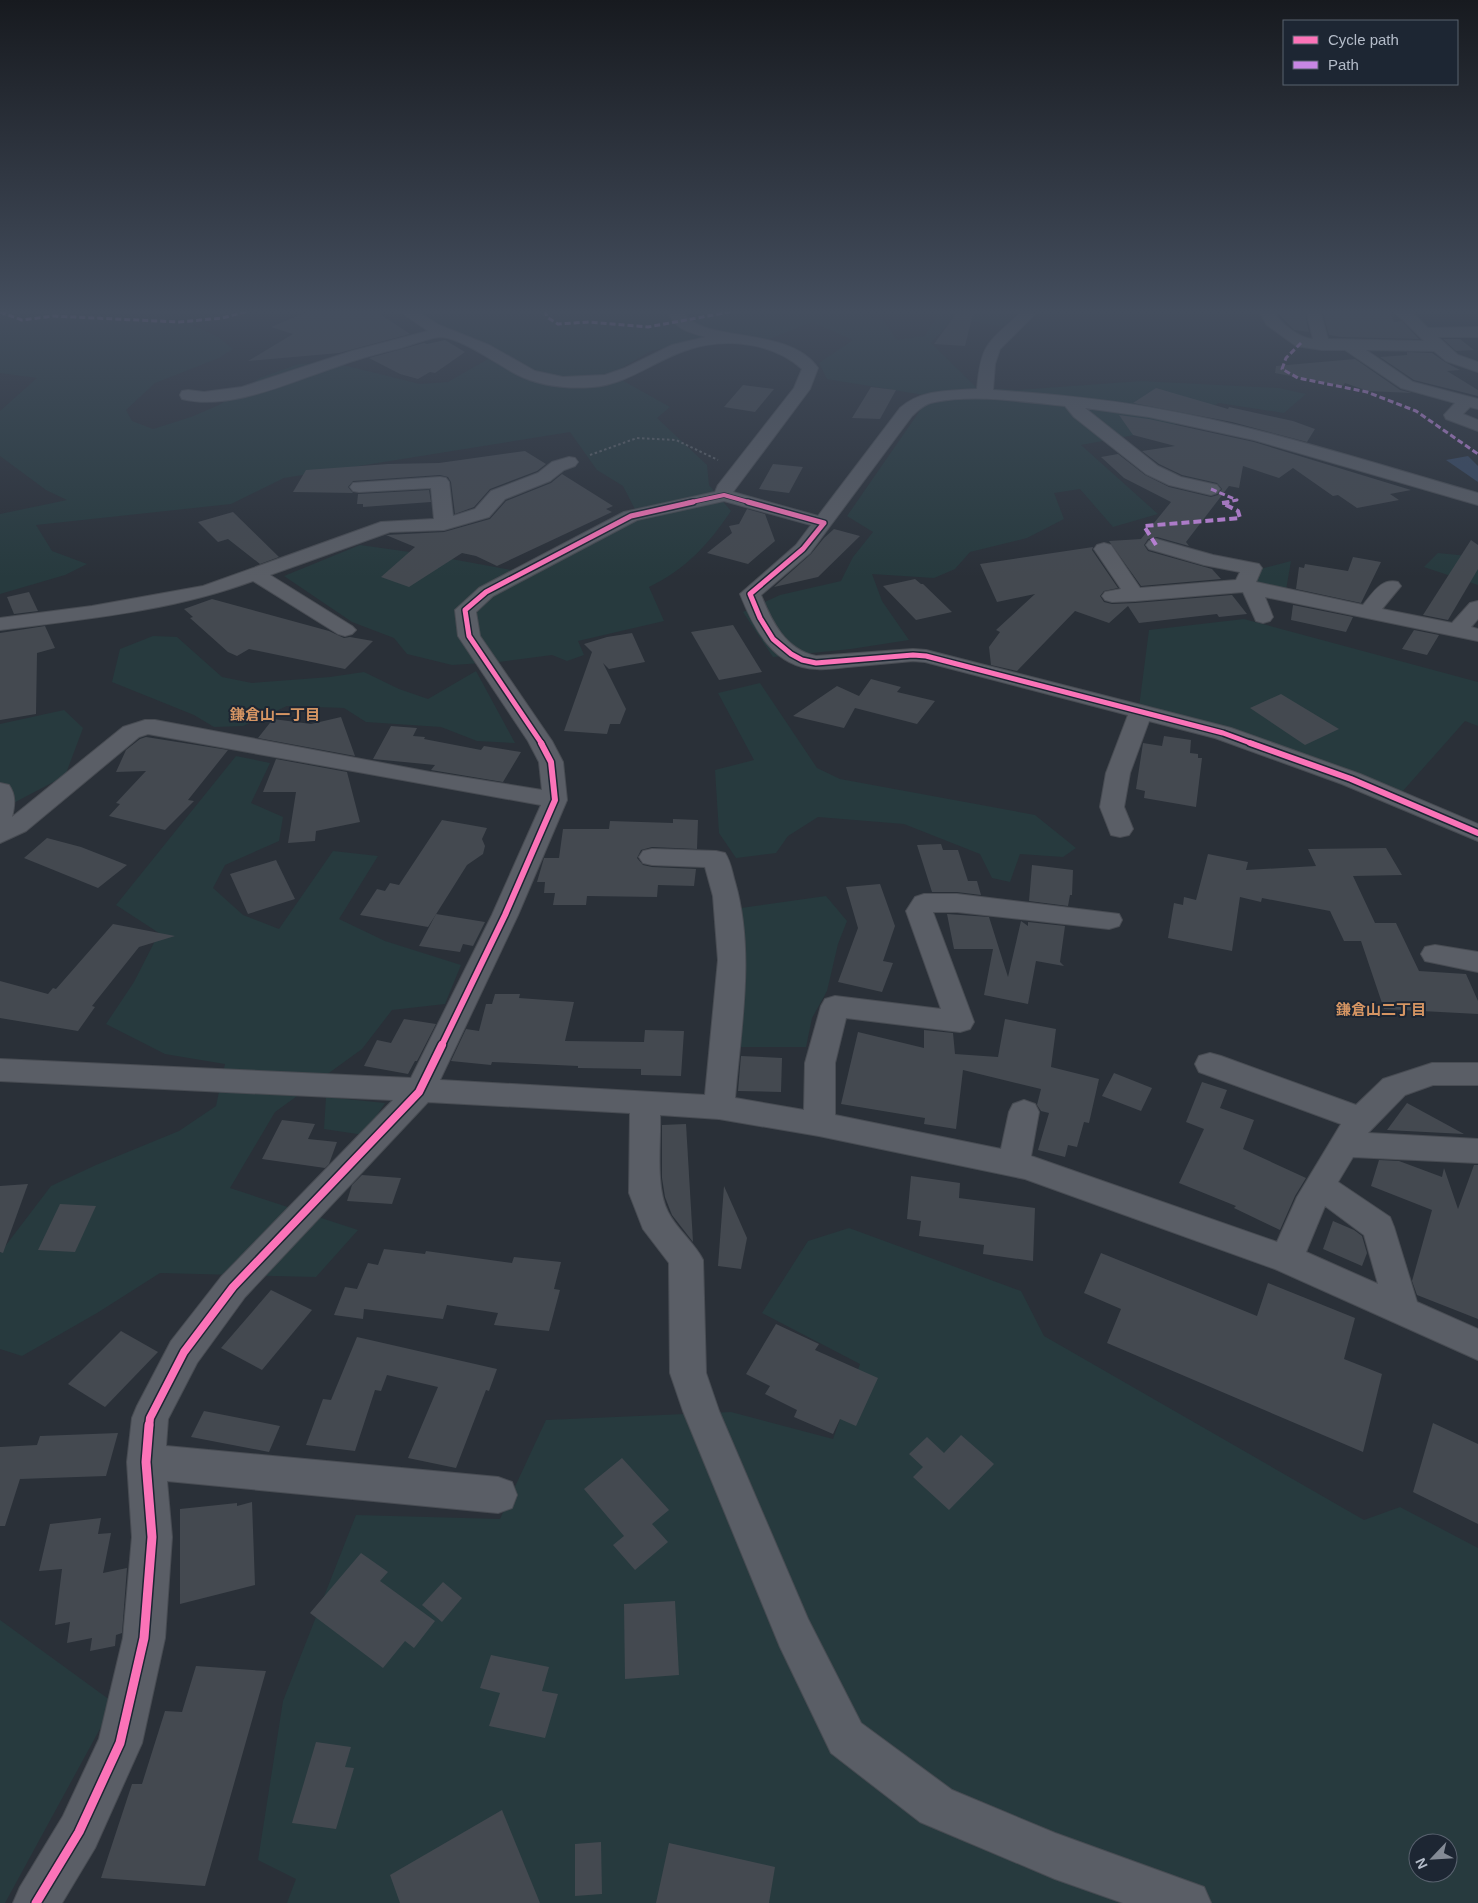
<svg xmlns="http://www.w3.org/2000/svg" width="1478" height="1903" viewBox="0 0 1478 1903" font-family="Arial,'Noto Sans JP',sans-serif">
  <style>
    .green { fill: #273a3e; fill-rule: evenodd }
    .water { fill: #384963 }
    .building { fill: #444950 }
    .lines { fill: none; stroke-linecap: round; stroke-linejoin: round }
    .minor-casing { stroke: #484c53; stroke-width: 2 }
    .path { stroke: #5d636a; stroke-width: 2; stroke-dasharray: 2.5 2.5; stroke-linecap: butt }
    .minor { fill: #5a5e66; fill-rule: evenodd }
    .quiet-far1 { stroke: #c787e3; stroke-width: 3; stroke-dasharray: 6 3; stroke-linecap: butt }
    .quiet { stroke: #c787e3; stroke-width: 4; stroke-dasharray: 8 4; stroke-linecap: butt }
    .cycleway-far4-casing { stroke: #1d2633; stroke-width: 5.5 }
    .cycleway-far3-casing { stroke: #1d2633; stroke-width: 8 }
    .cycleway-far2-casing { stroke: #1d2633; stroke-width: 9 }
    .cycleway-far1-casing { stroke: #1d2633; stroke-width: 11 }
    .cycleway-casing { stroke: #1d2633; stroke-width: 12 }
    .cycleway-far4 { stroke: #fb73b8; stroke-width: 4 }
    .cycleway-far3 { stroke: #fb73b8; stroke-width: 5 }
    .cycleway-far2 { stroke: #fb73b8; stroke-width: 6 }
    .cycleway-far1 { stroke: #fb73b8; stroke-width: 8 }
    .cycleway { stroke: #fb73b8; stroke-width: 9 }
    .labels { text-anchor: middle; stroke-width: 4; stroke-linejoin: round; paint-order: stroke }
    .neighbourhood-label { font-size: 15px; font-weight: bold; fill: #d59563; stroke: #1d2633 }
  </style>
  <rect width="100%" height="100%" fill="#2a3038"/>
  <!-- green -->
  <g class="green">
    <path d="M0 310H234L192 325 218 337 233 349 219 358 155 383 126 410 132 421 153 429 191 417 219 405 260 378 299 364 335 363 420 384 448 382 502 351 419 316 412 310H858L863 316 883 320 897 340 925 336 941 310H1015L1009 324 999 326 953 318 931 343 977 388 1018 390 1141 381 1279 388 1306 394 1284 413 1219 403 1166 429 1081 445 1158 514 1113 527 1080 489 1054 493 1064 519 1027 538 970 552 955 569 934 578 872 574 882 601 909 640 851 649 773 657 743 612 780 595 841 581 853 557 873 532 847 516 930 396 827 379 819 363 853 340 812 322 767 340 732 334 651 351 611 374 670 407 657 418 707 465 709 485 731 511C708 545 686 569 649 587L664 621 578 641 584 655 567 661 552 655 499 662 452 665 407 654 394 638 352 622 284 576 360 545 424 554 511 570 640 519 623 486 597 470 570 432 284 478 231 504 36 525 52 551 87 564 65 575 0 594V514L67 500 46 490 0 456V411L37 378 0 373Z"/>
    <path d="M1438 553 1478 557V585L1424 567Z"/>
    <path d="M1291 561 1286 590 1261 585 1254 580 1260 569Z"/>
    <path d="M1244 619 1478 682V726L1465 721 1402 792 1139 707 1149 630Z"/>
    <path d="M153 636 177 637 222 677 252 683 330 677 364 672 399 689 428 699 476 671 515 743 477 741 441 727 366 722 344 708 287 706 243 726 214 727 194 715 112 682 120 649Z"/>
    <path d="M760 683 817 768 840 779 1035 815 1076 848 1063 857 1020 854 1010 882 992 878 980 854 904 824 818 817 788 836 776 853 736 858 719 833 715 770 754 760 718 693Z"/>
    <path d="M64 710 83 728 65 776 0 810V724Z"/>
    <path d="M236 756 270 763 251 803 283 817 279 841 225 865 213 888 243 915 279 929 333 851 378 856 339 919 385 941 461 965 445 1004 392 1010 362 1049 275 1112 230 1188 358 1230 316 1277 160 1273 97 1313 22 1356 0 1349V1253L51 1186 96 1165 179 1131 216 1106 225 1064 165 1054 106 1024 134 982 159 933 116 905Z"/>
    <path d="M826 896 847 921 838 944 827 991 812 1018 806 1047H733L734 909Z"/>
    <path d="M326 1097 385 1103 364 1135 324 1129Z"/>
    <path d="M849 1228 1021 1291 1044 1336 1364 1520 1400 1507 1478 1548V1903H287L296 1879 258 1860 283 1701 356 1515 500 1519 546 1420 731 1412 833 1439 860 1364 762 1313 808 1241ZM1418 1843H1448V1873H1418Z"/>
    <path d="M0 1620 114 1703 5 1903H0Z"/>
  </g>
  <!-- water -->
  <path class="water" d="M1468 456 1478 466V482L1446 460Z"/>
  <!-- building -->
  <g class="building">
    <path d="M312 310H374L410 334 339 353 248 361 293 334 271 327Z"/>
    <path d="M959 310H974L965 346 934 344Z"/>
    <path d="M1275 310H1304L1309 332 1294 330Z"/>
    <path d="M1322 310 1390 312 1394 322 1402 321 1419 339 1341 337 1329 335Z"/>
    <path d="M1443 339H1460L1474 350 1456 351Z"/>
    <path d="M445 340 465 352 435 373 430 372 418 379 400 374 369 358 424 343 427 344Z"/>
    <path d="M1407 352 1432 353 1445 362 1460 370 1447 371 1478 390V396L1414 380 1380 357 1407 355Z"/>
    <path d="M1355 359 1400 390 1412 393 1368 391 1345 383 1343 386 1275 373 1276 366Z"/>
    <path d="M743 385 774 389 755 412 724 407Z"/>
    <path d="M871 387 896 390 880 419 852 418Z"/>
    <path d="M1156 388 1228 409 1229 407 1293 421 1315 429 1307 442 1232 422 1133 403Z"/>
    <path d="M1119 415 1149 419 1254 442 1411 490 1390 494 1399 500 1357 508 1338 495 1333 496 1293 468 1279 478 1243 466 1239 488 1229 486 1186 542 1189 546 1157 537 1148 539 1144 545 1148 551 1212 569 1221 579 1141 586 1109 541 1141 539 1171 502 1124 478 1101 457 1118 454 1145 475 1169 487 1211 497 1218 495 1222 489 1217 483 1182 475 1159 464 1142 451 1175 446 1133 435Z"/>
    <path d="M525 451 546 464 537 471 490 489 474 507 455 514 451 482 448 477 440 475 353 481 348 487 353 493 293 492 306 470 388 464 439 463Z"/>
    <path d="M773 464 803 467 789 493 759 489Z"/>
    <path d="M562 474 613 506 606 509 612 512 497 566 476 556 462 553 409 587 381 577 415 547 386 535 444 532 490 519 506 501 551 483Z"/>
    <path d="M429 490 431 502 363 507V504H357L358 494Z"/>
    <path d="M747 509 765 514 775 541 748 564 707 553 732 533 729 526 739 524Z"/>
    <path d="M233 512 279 557 260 564 228 539 218 542 198 522Z"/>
    <path d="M834 529 860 536 818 577 774 587 811 554 824 538Z"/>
    <path d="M1471 540 1478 545V569L1448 620 1423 615Z"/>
    <path d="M1093 547 1092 550 1118 588 1104 591 1100 596 1104 602 1112 604 1135 603 1232 595 1247 614 1219 617 1217 614 1139 623 1128 606 1109 623 1075 611 1017 671 991 665 989 647 1000 632 996 630 1035 594 997 602 980 564Z"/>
    <path d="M1353 557 1381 562 1361 603 1296 589 1299 567 1304 568 1305 564 1348 571Z"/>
    <path d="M915 579 921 584H923L952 612 916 620 883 586Z"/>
    <path d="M29 592 38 611 14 614 7 597Z"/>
    <path d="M212 599 329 631 344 638 350 637 373 641 345 669 249 649 237 656 228 652 190 618 193 617 184 609Z"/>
    <path d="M1293 605 1353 617 1346 632 1291 620Z"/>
    <path d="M733 625 762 672 719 680 691 632Z"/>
    <path d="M45 626 55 648 37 653 36 714 0 720V633Z"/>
    <path d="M1414 630 1439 635 1427 655 1402 649Z"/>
    <path d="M632 633 645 662 609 669 603 663 626 709 620 724H610L607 734 564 731 592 652 584 644 607 637Z"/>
    <path d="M871 679 901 687 897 692 935 701 917 724 855 708 844 728 793 716 837 686 859 696Z"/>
    <path d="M1281 694 1339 729 1305 745 1250 708Z"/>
    <path d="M341 717 355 756 258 738 273 719 311 724Z"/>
    <path d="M391 726 417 728 413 736 425 737 424 739 481 750 484 746 521 752 503 782 431 770 435 765 373 759Z"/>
    <path d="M1164 736 1191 740 1190 753 1198 754V758H1202L1196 807 1144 798 1145 791 1136 789 1143 743 1162 746Z"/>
    <path d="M146 737 228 750 188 800 194 801 165 830 109 816 120 804 116 803 146 771 116 772 126 750 140 739Z"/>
    <path d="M276 759 347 772 360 822 316 831 315 841 288 843 296 792H263Z"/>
    <path d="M673 819 698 820 697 849 652 847 641 850 637 858 643 865 652 867 696 869 694 886 658 885 657 897 587 896 586 905H553L555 893H544L545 882H537L544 858H559L563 829H609L610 821 673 823Z"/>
    <path d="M442 820 487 828 482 839 485 846 483 854 467 865 428 927 360 915 377 889 385 891 390 883 399 885Z"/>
    <path d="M47 838 81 847 127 865 98 888 24 858Z"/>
    <path d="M941 844 943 850H958L968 881H977L981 895 957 892H932L917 845Z"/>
    <path d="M1386 848 1402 875 1353 876 1375 923H1396L1419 971 1466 974 1478 1001V1014L1384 1009 1361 941H1344L1330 911 1262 898 1261 902 1240 897 1232 951 1168 938 1174 903 1183 905 1184 897 1196 900 1208 854 1248 862 1246 870 1316 866 1308 849Z"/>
    <path d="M276 860 295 899 248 914 230 874Z"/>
    <path d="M1032 865 1073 870 1072 895H1070L1068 906 1029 901Z"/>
    <path d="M880 884 895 926 883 961 893 963 882 992 838 982 858 928 846 887Z"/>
    <path d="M436 914 485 922 473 946 463 944 460 952 419 946Z"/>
    <path d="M947 914 989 917 1008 977 1021 921 1028 926V922L1065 926 1060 962 1064 966 1036 961 1028 1004 984 995 993 949H954Z"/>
    <path d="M113 924 175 936 139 947 92 1006 95 1007 78 1031 0 1018V981L48 994 53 988 56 989Z"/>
    <path d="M495 994H520L519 998 574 1002 565 1041 644 1042 645 1030 684 1031 681 1076 641 1075V1069L578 1068V1066L492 1062 491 1065 451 1061 466 1029 479 1031 486 1004H492Z"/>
    <path d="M404 1019 436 1024 417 1061H415L408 1074 364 1066 377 1040 391 1043Z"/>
    <path d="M1005 1019 1056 1029 1051 1067 1099 1079 1089 1123 1084 1122 1077 1147 1068 1145 1065 1157 1038 1150 1049 1113 1041 1111 1037 1105 1041 1089 963 1070 956 1129 924 1124 925 1118 841 1104 858 1032 924 1048V1030L953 1033 955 1054 998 1057Z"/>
    <path d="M741 1056 782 1058 781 1092 738 1091Z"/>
    <path d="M1114 1073 1152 1088 1141 1111 1102 1096Z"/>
    <path d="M1202 1082 1227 1090 1220 1108 1254 1120 1243 1149 1306 1178 1295 1196 1280 1230 1234 1208 1236 1206 1179 1183 1204 1129 1186 1122Z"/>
    <path d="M1407 1103 1464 1134 1387 1130Z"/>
    <path d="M282 1120 315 1124 308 1139 337 1142 329 1164 325 1168 262 1159Z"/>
    <path d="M686 1124 693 1242 672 1215 665 1197 662 1178V1125Z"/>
    <path d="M1379 1160 1399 1161 1442 1177 1444 1168 1458 1209 1474 1165H1478V1319L1417 1295 1412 1281 1432 1210 1371 1186Z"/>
    <path d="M362 1175 401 1178 392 1204 347 1201 352 1185Z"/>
    <path d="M911 1176 960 1183 959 1198 1035 1208 1033 1261 983 1254 984 1245 919 1236 921 1221 907 1219Z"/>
    <path d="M28 1184 3 1253 0 1252V1186Z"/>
    <path d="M724 1186 747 1238 741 1269 718 1266Z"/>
    <path d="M60 1204 96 1206 75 1252 38 1250Z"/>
    <path d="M1333 1221 1354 1230 1362 1236 1367 1253 1362 1266 1323 1249Z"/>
    <path d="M384 1249 425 1254 426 1251 512 1263 514 1257 561 1262 554 1289 560 1290 549 1331 494 1325 498 1313 447 1305 443 1319 364 1309 363 1319 334 1315 345 1287 357 1289 368 1263 378 1265Z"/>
    <path d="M1101 1253 1257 1316 1268 1283 1355 1318 1344 1359 1382 1374 1363 1452 1107 1343 1121 1309 1084 1293Z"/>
    <path d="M271 1290 312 1310 262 1370 221 1348Z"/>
    <path d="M776 1324 819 1344 815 1350 878 1378 856 1426 840 1419 833 1434 794 1417 797 1410 765 1394 770 1386 746 1374Z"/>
    <path d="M121 1331 158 1352 105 1407 68 1384Z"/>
    <path d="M357 1337 497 1369 489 1391 486 1390 456 1468 408 1458 438 1387 387 1375 381 1391 375 1390 355 1451 306 1445 323 1399 331 1400Z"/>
    <path d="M204 1411 280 1426 269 1452 191 1437Z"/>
    <path d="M1433 1423 1478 1444V1524L1413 1492Z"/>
    <path d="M118 1433 106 1476 20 1479 5 1526H0V1447L37 1445 40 1436Z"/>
    <path d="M961 1435 994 1464 949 1510 913 1477 923 1467 909 1454 927 1437 944 1453Z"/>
    <path d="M622 1458 669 1510 652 1524 668 1542 635 1570 613 1545 624 1536 584 1489Z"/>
    <path d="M252 1502 255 1585 180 1604V1509L237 1503V1506Z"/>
    <path d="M101 1518 98 1534 111 1533 103 1573 127 1568 122 1633 116 1635 115 1646 90 1651 92 1638 67 1643 70 1622 55 1625 62 1569 39 1571 50 1524Z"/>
    <path d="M361 1553 388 1572 380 1581 435 1621 414 1648 405 1641 383 1668 310 1613Z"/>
    <path d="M443 1582 462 1598 442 1622 422 1605Z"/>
    <path d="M675 1601 679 1675 625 1679 624 1604Z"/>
    <path d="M491 1655 549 1667 542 1691 558 1694 545 1738 489 1726 500 1693 480 1688Z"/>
    <path d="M196 1666 266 1671 205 1886 101 1878 132 1784H142L165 1711 182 1712Z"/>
    <path d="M316 1742 351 1747 345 1767 354 1768 336 1829 292 1823Z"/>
    <path d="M502 1810 540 1903H400L390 1875Z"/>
    <path d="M601 1842 602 1894 575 1896V1844Z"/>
    <path d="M669 1843 775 1867 769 1903H656Z"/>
  </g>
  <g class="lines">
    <defs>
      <g id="minor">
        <path d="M398 310H415L439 325 489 345 535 371 563 377 605 375 625 368 672 345 706 337C687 332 675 329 667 310H682C698 345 788 324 818 368L810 389 733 492 818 516 900 408C922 389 949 391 977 389 981 344 987 344 1019 314L1017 310H1032L1034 315 1000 349 995 364 993 390C1045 394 1097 398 1148 407 1260 426 1369 462 1478 493V505L1254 440 1149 417 1085 408 1158 466 1181 477 1217 485 1220 489 1217 493 1211 495 1169 485 1146 474 1074 417 1065 406C1023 402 977 394 935 402 926 403 918 410 912 416L810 553 761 595C772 622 785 649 816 656L913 649 926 650 1231 728 1360 774 1478 824V841L1342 784 1215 738 1149 721 1130 773 1124 807 1133 829 1129 835 1120 837 1111 835 1100 807 1106 773 1128 715 925 662 913 661C891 663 870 665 848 667 838 668 827 670 817 669 774 668 754 629 740 594L796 545 811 525 724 501 637 520 493 596 476 612 480 636 552 741 563 762 567 800 518 915 440 1080 705 1095 718 960 713 896 705 867 652 865 643 863 639 857 643 851 652 849 716 851 725 853C731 862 732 872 735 882 755 951 741 1027 735 1098L804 1110 805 1063 821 1006 825 999 835 996 941 1009 906 911 915 897 924 894H957L1119 914 1122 920 1119 926 1109 929 957 912H933L974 1022 970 1029 960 1032 846 1018 835 1063V1115L1001 1149 1009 1112 1013 1104 1024 1100 1035 1104 1039 1112 1031 1156 1277 1242 1297 1197 1341 1124 1199 1072 1195 1064 1199 1056 1210 1053 1221 1056 1356 1105 1383 1079 1432 1063H1478V1085H1433L1405 1095 1368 1133 1478 1139V1163L1353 1157 1338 1182 1390 1217 1394 1227 1417 1302 1478 1329V1360L1275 1269 1025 1179 819 1136 719 1119 660 1115C661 1145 655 1186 668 1212 677 1230 694 1242 703 1260L706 1373 719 1411 808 1619 861 1723 952 1790 1055 1833 1204 1887 1211 1903H1123L1055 1879 920 1822 831 1753 780 1647 683 1411 670 1373 669 1263 643 1229 629 1193 630 1113 428 1102 245 1297 197 1363 168 1419 166 1446 498 1477 512 1482 517 1495 512 1508 498 1513 167 1481 172 1537 165 1638 142 1743 95 1848 62 1903H13L20 1887 63 1816 99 1739 123 1638 132 1537 127 1462 132 1418 137 1406 171 1341 221 1277 393 1100 0 1081V1059L411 1078 492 915 541 805 148 734 139 737 26 831 0 843V783L9 785C16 795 15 805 12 817L123 727 145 720H155L430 772 542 790 539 762 528 741 458 636 455 610 479 588 624 512 715 492 718 485 794 388 802 369C771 341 722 337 684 351 653 362 627 384 593 387 567 389 539 386 516 374 497 364 461 338 441 337 432 337 411 345 401 348 379 353 357 359 336 367 290 382 231 411 182 399L180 395 182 391 188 390 204 392 242 387 352 351 428 331ZM1325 1206 1364 1235 1378 1284 1306 1252Z"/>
        <path d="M1258 310H1273C1280 323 1298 338 1313 339L1306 310H1320L1328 339 1424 341 1393 310H1409L1428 328 1478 327V337H1438L1458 355 1478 362V372L1446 361 1434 351 1366 350 1413 382 1478 399V409L1470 407 1463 414 1478 420V431L1446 419 1444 415 1455 403 1401 388 1345 350H1322L1296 346 1267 325Z"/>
        <path d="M569 457 575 458 578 462 575 466 564 470 550 481 505 499 489 517 444 530 390 532 270 575 352 626 356 630 352 634 345 636 338 634 253 581C172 611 85 619 0 630V618L92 606 203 586 381 522 434 519 431 488 359 492 353 491 350 487 353 483 440 477 446 478 449 482 453 516 475 509 491 491 538 473 552 462Z"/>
        <path d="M1156 539 1213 555 1259 564 1262 568 1256 582 1363 605C1373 593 1381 578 1398 582L1401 586 1382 609 1452 623 1470 603 1478 601V619L1471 627 1478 629V641L1265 597 1273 617 1270 621 1263 623 1256 621 1243 592 1135 601 1112 602 1105 600 1102 596 1105 592 1121 589 1094 549 1097 545 1104 543 1111 545 1140 588 1236 580 1240 572 1204 565 1149 549 1146 545 1149 541Z"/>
        <path d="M1435 945 1478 952V972L1425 961 1421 954 1425 947Z"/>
      </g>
    </defs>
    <!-- minor casing -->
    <use href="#minor" class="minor-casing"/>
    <!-- path -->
    <path class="path" d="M590 455 637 438 676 440 718 460"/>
    <!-- minor -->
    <use href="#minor" class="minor"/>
    <!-- quiet-far1 -->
    <g class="quiet-far1">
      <path d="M545 310 547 317 558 324 589 322 648 327 740 310"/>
      <path d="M0 312 22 320 53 316 179 322 222 318 252 310"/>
      <path d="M1301 343 1286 358 1282 369 1298 378 1367 392 1416 411 1478 454"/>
      <path d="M1211 489 1237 500 1223 503"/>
    </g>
    <!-- quiet -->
    <path class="quiet" d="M1156 545 1144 526 1240 518 1238 511 1222 503 1229 502"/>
    <defs>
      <path id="cycleway-far4" d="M687 503 724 495 752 503"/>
      <g id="cycleway-far3">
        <path d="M748 502 824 523 803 549 750 594 760 618 773 639 791 654 802 660 816 663 913 655 926 656 1223 733 1253 744"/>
        <path d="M542 744 469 636 465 610 486 592 631 516 693 502"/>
      </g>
      <g id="cycleway-far2">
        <path d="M1250 743 1351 779 1478 833"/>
        <path d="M441 1047 505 915 555 800 551 762 541 743"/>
      </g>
      <path id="cycleway-far1" d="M149 1427 150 1418 184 1352 233 1287 419 1092 442 1045"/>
      <path id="cycleway" d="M36 1903 79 1832 120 1743 144 1638 152 1537 146 1462 149 1425"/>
    </defs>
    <!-- cycleway-far4 casing -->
    <use href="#cycleway-far4" class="cycleway-far4-casing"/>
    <!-- cycleway-far3 casing -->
    <use href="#cycleway-far3" class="cycleway-far3-casing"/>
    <!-- cycleway-far2 casing -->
    <use href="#cycleway-far2" class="cycleway-far2-casing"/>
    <!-- cycleway-far1 casing -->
    <use href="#cycleway-far1" class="cycleway-far1-casing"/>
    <!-- cycleway casing -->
    <use href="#cycleway" class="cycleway-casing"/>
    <!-- cycleway-far4 -->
    <use href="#cycleway-far4" class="cycleway-far4"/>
    <!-- cycleway-far3 -->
    <use href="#cycleway-far3" class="cycleway-far3"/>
    <!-- cycleway-far2 -->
    <use href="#cycleway-far2" class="cycleway-far2"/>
    <!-- cycleway-far1 -->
    <use href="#cycleway-far1" class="cycleway-far1"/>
    <!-- cycleway -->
    <use href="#cycleway" class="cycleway"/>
  </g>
  <!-- sky -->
  <linearGradient id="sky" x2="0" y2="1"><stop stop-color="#171a1f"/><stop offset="0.54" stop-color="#444e5e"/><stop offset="1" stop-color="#444e5e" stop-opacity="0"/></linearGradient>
  <rect width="1478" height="577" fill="url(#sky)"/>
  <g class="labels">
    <!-- neighbourhood labels -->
    <g class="neighbourhood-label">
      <text x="275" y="720">鎌倉山一丁目</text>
      <text x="1381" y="1015">鎌倉山二丁目</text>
    </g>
  </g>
  <!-- legend -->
  <rect x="1283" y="20" width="175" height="65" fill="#1d2633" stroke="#59626f"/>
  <rect x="1293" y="36" width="25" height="8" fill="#fb73b8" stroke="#59626f"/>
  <text x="1328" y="45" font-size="15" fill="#b4bcc9">Cycle path</text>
  <rect x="1293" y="61" width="25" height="8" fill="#c787e3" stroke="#59626f"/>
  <text x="1328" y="70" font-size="15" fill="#b4bcc9">Path</text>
  <!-- north arrow -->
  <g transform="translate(1433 1858) rotate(245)"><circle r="24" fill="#1d2633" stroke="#59626f"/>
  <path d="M0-4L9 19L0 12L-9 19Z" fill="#848b96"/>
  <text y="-8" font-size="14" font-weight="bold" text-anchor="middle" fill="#b4bcc9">N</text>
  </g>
</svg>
